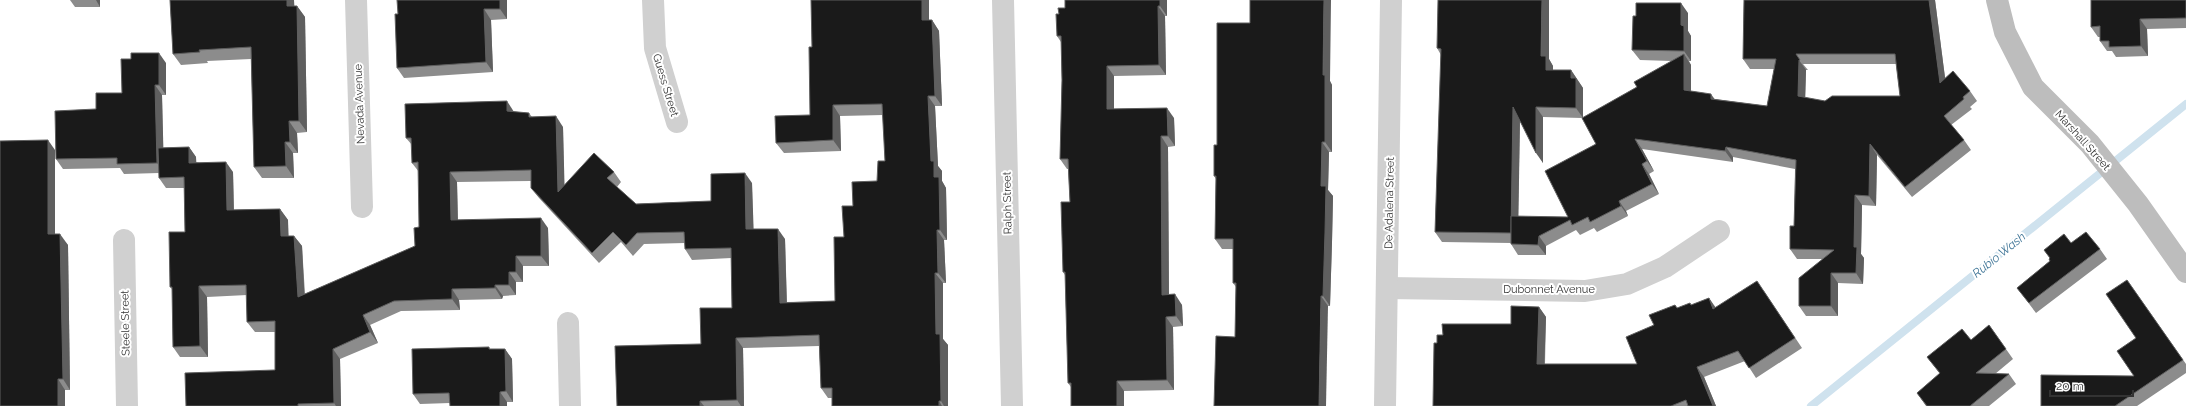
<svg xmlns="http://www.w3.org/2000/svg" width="2186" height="406" viewBox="0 0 2186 406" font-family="Raleway,sans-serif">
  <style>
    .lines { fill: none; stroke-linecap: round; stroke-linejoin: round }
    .stream { stroke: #cfe2ee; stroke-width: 8 }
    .street { stroke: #d0d0d0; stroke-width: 22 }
    .secondary { stroke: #bdbdbd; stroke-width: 22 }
    .wall { fill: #8c8c8c; fill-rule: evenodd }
    .shaded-wall { fill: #5f5f5f }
    .building { fill: #1a1a1a; stroke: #5f5f5f; fill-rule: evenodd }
    .labels { text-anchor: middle; stroke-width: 4; stroke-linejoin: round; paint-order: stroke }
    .street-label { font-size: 11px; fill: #333; stroke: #fff }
    .water-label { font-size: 12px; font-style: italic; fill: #3f7597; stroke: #fff }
  </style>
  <rect width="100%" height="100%" fill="#fff"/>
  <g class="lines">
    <!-- stream -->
    <path class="stream" d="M1811 406 2186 104"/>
    <!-- street -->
    <g class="street">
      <path d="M356 0 362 207"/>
      <path d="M653 0 655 48 677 122"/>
      <path d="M1003 0 1012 406"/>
      <path d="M124 240 127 406"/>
      <path d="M1387 288 1585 291 1627 284 1665 267 1719 231"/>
      <path d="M568 323 570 406"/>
      <path d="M1385 406 1391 0"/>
    </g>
    <!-- secondary -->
    <path class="secondary" d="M1997 0 2005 32 2033 87 2090 144 2138 204 2186 272"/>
  </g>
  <!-- wall -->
  <g class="wall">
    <path d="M70 0H100V7H75Z"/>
    <path d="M170 0H294V6H297L305 17 307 132 297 133 298 153H293L294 178H262L254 167 251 59 207 61 208 63 181 65 173 54Z"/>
    <path d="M507 0V19L491 20 493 72 404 78 397 68 398 14Z"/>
    <path d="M811 0H929V20H932L939 31 942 106H935L938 166 942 171V181L946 188 947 240H944L946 283H943V339L948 345V406H832V398H828L821 388 819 346 743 348 744 406H617L701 344 732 308 731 258 692 260 685 249V243L644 244 633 256 621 242 599 263 539 198 531 188V181L457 182 458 220 548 228 549 266H523V282H516V295L503 296 502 299 459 300 460 310 401 311 370 325 378 343 340 359 341 406H186L275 370V332H255L247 322V295L207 297 208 357H180L173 347 172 289 170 287 185 232 184 188H166L159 178V173L124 174 120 168 63 169 56 159 96 109 122 93 166 63V95H162L163 148 189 147 196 157V162L233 172 234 210 280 209 288 220V236H294L302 246 305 294 415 246 419 227V172L412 163V145L406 138 514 112 529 113 532 117 563 127 564 185 614 172 621 182 617 187 636 204 711 201 752 183 753 229 785 239 787 302 835 301 844 237 853 206 877 181 885 161 883 115 840 116 841 151 784 153 776 143 810 115 812 47Z"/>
    <path d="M1167 0V16H1165L1166 75 1114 76V109L1174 118 1175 146 1168 147 1169 295 1182 305 1183 326 1173 327 1174 390 1124 391 1071 387 1068 383 1065 275 1063 272 1070 202 1068 169H1067L1060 159 1062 80 1061 42 1057 36Z"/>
    <path d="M1744 0H1935L1945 78 1970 91 1977 101 1970 107 1972 109 1951 125 1964 140 1971 150 1912 197 1877 155 1876 206 1862 205 1861 254 1864 258 1863 284 1838 283V316H1806L1799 306 1822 259H1797L1790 249 1794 226 1795 169 1733 157V162L1642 149 1654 171 1649 174 1659 194 1626 211 1628 216 1597 232 1594 228 1580 235 1576 230 1546 246V255H1518L1511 244V243L1442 242 1435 232 1441 55 1437 48 1549 59 1553 66V70H1571L1583 88V118L1637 87 1672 61 1640 60 1632 50 1688 13V31L1691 36V61H1689L1691 65V91L1715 99 1767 106 1774 69H1750L1743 59ZM1803 64H1896L1900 96 1825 101 1805 98 1806 70H1808ZM1543 117 1582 118 1596 144 1568 217H1518L1520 121 1543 163Z"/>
    <path d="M2186 0V28L2147 29 2148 56 2116 57 2112 51H2107L2100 41V37H2098L2091 27Z"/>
    <path d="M1250 23 1330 81 1332 85V152H1329L1328 190 1333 196 1332 242 1330 306H1328L1235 337 1236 287 1233 283V249H1222L1215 239 1216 179 1214 176 1217 145Z"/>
    <path d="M55 150V234L68 245 70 390H65L0 406Z"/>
    <path d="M2071 243 2100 249 2107 259 2036 313 2017 288 2050 261 2049 259 2050 258 2044 250Z"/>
    <path d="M2127 280 2186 364V373L2137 406H2041L2134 376 2136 338Z"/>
    <path d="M1764 291 1802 348 1756 378 1745 361 1704 377 1716 406H1433L1437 343 1443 335 1511 324 1539 307 1546 317 1545 364H1637L1654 325 1677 308 1692 305 1709 298 1715 308Z"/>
    <path d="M1989 325 2013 359 1995 374H2009L2016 384 1989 406H1926L1917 393 1940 374 1927 357 1971 340Z"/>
    <path d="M489 347 490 349H505L512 359 513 402H507V406H450V403L420 404 413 394Z"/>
  </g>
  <!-- shaded-wall -->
  <g class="shaded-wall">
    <path d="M96 0H100V7Z"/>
    <path d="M287 0H294L295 17 287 6Z"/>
    <path d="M500 0H507V19L500 9Z"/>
    <path d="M922 0H929V31L922 20Z"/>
    <path d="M1160 0H1167V16L1160 6Z"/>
    <path d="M1324 0H1331L1330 81 1332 85V152L1325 142 1323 75Z"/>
    <path d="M1542 0H1549V59L1553 66V80L1546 70 1541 56Z"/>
    <path d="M1929 0H1935L1947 93 1940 83Z"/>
    <path d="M1681 3 1688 13V31L1691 36V61L1684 51 1681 25Z"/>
    <path d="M297 6 305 17 307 132 299 121Z"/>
    <path d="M1158 6 1165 16 1166 75 1159 65Z"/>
    <path d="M484 9 491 20 493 72 486 62Z"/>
    <path d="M2140 19 2147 29 2148 56 2141 46Z"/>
    <path d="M932 20 939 31 942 106 935 96Z"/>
    <path d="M159 53 166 63V95L159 85Z"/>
    <path d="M1684 54 1691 65V100L1684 90Z"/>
    <path d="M1799 60 1806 70 1805 106 1798 96Z"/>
    <path d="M1107 66 1114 76V119L1107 109Z"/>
    <path d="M1571 70 1583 88V118L1576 108 1571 78Z"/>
    <path d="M155 85 162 95 164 173 157 163Z"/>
    <path d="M1711 94 1718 104 1711 99Z"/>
    <path d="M928 96 935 106 938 166 942 171V181L946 188 947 240 940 230 931 161Z"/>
    <path d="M507 101 514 112 507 111Z"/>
    <path d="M833 105 840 116 841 151 833 140Z"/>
    <path d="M1513 107 1520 117 1518 243 1511 233Z"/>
    <path d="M1536 107 1543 117V163L1536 153Z"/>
    <path d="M1167 108 1174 118 1175 146 1168 136Z"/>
    <path d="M556 116 563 127 565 203 558 192Z"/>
    <path d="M289 121 297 133 298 153 290 142Z"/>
    <path d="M1161 136 1168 147 1169 305 1162 295Z"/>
    <path d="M1635 139 1642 149 1654 171 1647 161Z"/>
    <path d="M48 140 55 150V245L48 234Z"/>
    <path d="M285 142 293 153 294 178 286 166Z"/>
    <path d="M1322 142 1329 152 1328 190 1333 196 1332 242 1330 306 1323 296 1321 186Z"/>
    <path d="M1870 144 1877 155 1876 206 1869 196Z"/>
    <path d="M189 147 196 157 197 173 189 163Z"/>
    <path d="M1726 147 1733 157V162L1725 151Z"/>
    <path d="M226 162 233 172 234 221 227 210Z"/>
    <path d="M1642 164 1649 174 1659 194 1652 184Z"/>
    <path d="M450 172 457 182 458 230 451 220Z"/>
    <path d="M745 173 752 183 754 240 746 229Z"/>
    <path d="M1855 195 1862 205 1861 254 1864 258 1863 284 1856 273 1854 247Z"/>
    <path d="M1619 201 1626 211 1628 216 1621 206Z"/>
    <path d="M280 209 288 220 289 246 281 236Z"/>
    <path d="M541 218 548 228 549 266 541 256Z"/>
    <path d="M778 229 785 239 787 313 780 303Z"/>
    <path d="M937 230 944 240 946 283 938 273Z"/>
    <path d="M60 234 68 245 70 390 63 379Z"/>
    <path d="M294 236 302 246 305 307 298 297Z"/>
    <path d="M1539 236 1546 246V255L1538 245Z"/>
    <path d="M516 256 523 266V282L516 272Z"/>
    <path d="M509 272 516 282V295L509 285Z"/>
    <path d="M935 273 943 283V339L948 345V406H944L941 401 936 334Z"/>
    <path d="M1831 273 1838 283V316L1831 306Z"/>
    <path d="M495 285 503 296 502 299 495 288Z"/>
    <path d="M199 286 207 297 208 357 200 346Z"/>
    <path d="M452 289 459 300 460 310 452 299Z"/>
    <path d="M1175 294 1182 305 1183 326 1176 316Z"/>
    <path d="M1321 296 1328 306 1326 406H1319Z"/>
    <path d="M1709 298 1716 308 1713 309Z"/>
    <path d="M1539 307 1546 317 1544 374 1537 364Z"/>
    <path d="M363 315 370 325 378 343 370 332Z"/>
    <path d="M1166 317 1173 327 1174 390 1167 380Z"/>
    <path d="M736 338 743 348 744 406H741L737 400Z"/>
    <path d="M333 349 340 359 341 406H336L334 403Z"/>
    <path d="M505 349 512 359 513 402 506 391Z"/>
    <path d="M1697 367 1704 377 1716 406H1713Z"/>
    <path d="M58 379 65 390V406H58Z"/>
    <path d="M1117 381 1124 391V406H1117Z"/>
    <path d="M500 392 507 402V406H500Z"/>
    <path d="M700 401 704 406H700Z"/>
    <path d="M939 401 942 406H939Z"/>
  </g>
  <!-- building -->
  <g class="building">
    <path d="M170 0H287V6H297L299 121H289L290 142H285L286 166 254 167 251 47 199 50 200 52 173 54Z"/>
    <path d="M397 0H500V9H484L486 62 397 68 395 14H398Z"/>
    <path d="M811 0H922V20H932L935 96H928L931 161H934V177H939L940 230H937L938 273H935L936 334H940L941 401H939V406H832V388H821L819 335 736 338 737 400 700 401V406H617L615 346 701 344 700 308H732L731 248 685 249 684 232 637 233 626 245 613 232 592 253 531 188V170L450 172 451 220 541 218V256H516V272H509V285H495V288L452 289V299L394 301 363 315 370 332 333 349 334 403 298 404V406H186L185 373 275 370V321L247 322 246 285 199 286 200 346 173 347 172 287H170L169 232H185L184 177 159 178 158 148 189 147V163L226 162 227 210 280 209 281 236H294L298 297 415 246 414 228 419 227 418 162 412 163 411 138H406L405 104 507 101V111L529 113V117L556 116 558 192 594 153 614 172 607 178 636 204 711 201V174L745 173 746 229H778L780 303 835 301 834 237H844L842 206H853L852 182 877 181 878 161H885L882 104 833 105V140L776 143 775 116 810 115 809 47H812Z"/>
    <path d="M1065 0H1160V6H1158L1159 65 1107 66V109L1167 108 1168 136H1161L1162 295 1175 294 1176 316 1166 317 1167 380 1117 381V406H1071V383H1068L1065 272H1063L1061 202H1070L1068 159H1060L1062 80 1061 36H1057L1056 14H1059L1058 8H1065Z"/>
    <path d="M1250 0H1324L1323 75H1325V142H1322L1321 186H1326L1325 232 1323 296H1321L1319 406H1214L1216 336 1235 337 1236 283H1233V239H1215L1216 176H1214V145H1217V23H1250Z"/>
    <path d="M1438 0H1542L1541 56H1546V70H1571V78H1576V108L1536 107V153L1513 107 1511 233 1435 232 1441 49 1437 48Z"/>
    <path d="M1744 0H1929L1940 83 1953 71 1970 91 1963 97 1964 99 1944 116 1964 140 1905 187 1870 144 1869 196 1855 195 1854 247H1857L1856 273H1831V306H1799V278L1834 250 1790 249V226H1794L1796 160 1726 147 1725 151 1635 139 1647 161 1642 164 1652 184 1619 201 1621 206 1590 222 1588 217 1572 225 1570 220 1539 236 1538 245 1511 244V216L1568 217 1545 171 1596 144 1582 118 1637 87 1634 82 1684 54V90L1711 94V99L1767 106 1776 59H1743ZM1796 54H1895L1900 96H1832L1825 101 1798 96 1799 60H1800Z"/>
    <path d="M2091 0H2186V18L2140 19 2141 46 2109 47V41H2100V26L2091 27Z"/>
    <path d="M1636 3H1681V25L1684 26V51L1632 50 1633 16H1636Z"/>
    <path d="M131 53H159V85H155L157 163 117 164V158L56 159 55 111 96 109V93H122L121 59H131Z"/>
    <path d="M48 140V234H60L63 379H58V406H0V141Z"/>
    <path d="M2086 232 2100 249 2029 303 2017 288 2050 261 2049 259 2050 258 2044 250 2064 234 2071 243Z"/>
    <path d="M2127 280 2183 360 2115 406H2041V375L2134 376 2117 351 2136 338 2106 294Z"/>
    <path d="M1757 281 1795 338 1749 368 1738 351 1697 367 1713 406H1688L1686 400 1671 406H1433L1434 343H1437V335H1443L1442 324H1511V306L1539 307 1537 364H1637L1626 337 1654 325 1649 315 1675 305 1677 308 1690 303 1691 305 1709 298 1713 309Z"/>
    <path d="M1989 325 2006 349 1976 373 2009 374 1970 406H1927L1917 393 1940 373 1927 357 1962 329 1971 340Z"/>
    <path d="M489 347V349H505L506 391 500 392V406H450L449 393 413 394 412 349Z"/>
  </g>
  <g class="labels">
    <!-- street labels -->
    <g class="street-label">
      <text transform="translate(666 85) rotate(73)" y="4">Guess Street</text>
      <text transform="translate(359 104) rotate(-92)" y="4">Nevada Avenue</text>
      <text transform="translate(2083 140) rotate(48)" y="4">Marshall Street</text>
      <text transform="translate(1007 203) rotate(-91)" y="4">Ralph Street</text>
      <text transform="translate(1389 203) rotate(-89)" y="4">De Adalena Street</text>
      <text x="1549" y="293">Dubonnet Avenue</text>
      <text transform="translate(125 323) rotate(-91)" y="4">Steele Street</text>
    </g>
    <!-- water labels -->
    <g class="water-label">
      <text transform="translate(1999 255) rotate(-39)" y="4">Rubio Wash</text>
    </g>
  </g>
  <!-- scale -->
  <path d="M2050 390v6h83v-6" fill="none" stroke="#333333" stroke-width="2"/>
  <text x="2056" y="390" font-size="12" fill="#333333" stroke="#ffffff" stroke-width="3" paint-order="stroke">20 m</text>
</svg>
